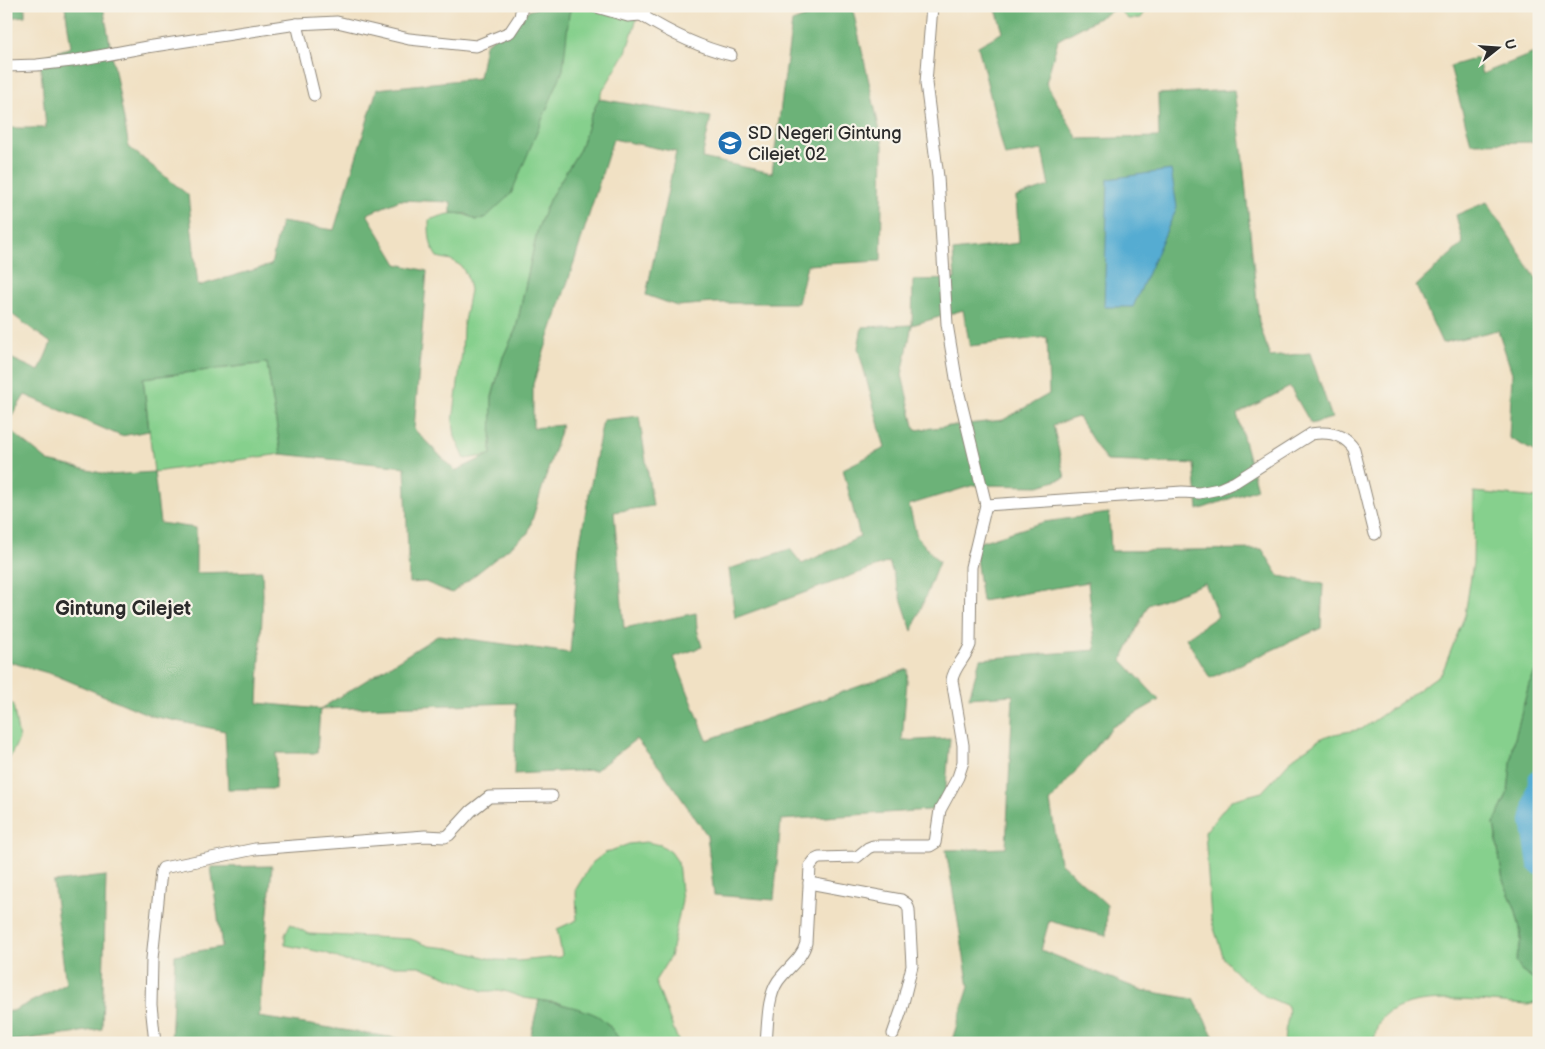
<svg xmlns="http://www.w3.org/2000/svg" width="1545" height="1049" viewBox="0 0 1545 1049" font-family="'Balsamiq Sans',sans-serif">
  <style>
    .green { fill: #86d08d; stroke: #587e5c }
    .forest { fill: #6cb278; stroke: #4c6e52; fill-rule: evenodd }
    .water { fill: #55acd2; stroke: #406c7e }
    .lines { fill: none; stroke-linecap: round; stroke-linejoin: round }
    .river { stroke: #55acd2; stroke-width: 22 }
    .street-casing { stroke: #8e8678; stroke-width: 13 }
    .street { stroke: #fff; stroke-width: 11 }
    .labels { text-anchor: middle; stroke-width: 4.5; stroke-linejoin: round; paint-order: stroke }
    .poi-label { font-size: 18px; fill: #2b2b2b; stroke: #f7f3e8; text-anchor: start }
    .quarter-label { font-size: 20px; font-weight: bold; fill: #2b2b2b; stroke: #f7f3e8 }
  </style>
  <rect width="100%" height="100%" fill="#f7f3e8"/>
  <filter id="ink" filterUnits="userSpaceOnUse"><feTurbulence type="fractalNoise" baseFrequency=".02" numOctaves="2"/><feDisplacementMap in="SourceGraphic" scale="10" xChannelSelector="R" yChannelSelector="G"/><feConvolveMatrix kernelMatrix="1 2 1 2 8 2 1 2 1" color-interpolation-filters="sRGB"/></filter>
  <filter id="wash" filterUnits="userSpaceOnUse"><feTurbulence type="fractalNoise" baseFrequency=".0096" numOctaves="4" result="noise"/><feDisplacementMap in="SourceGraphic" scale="20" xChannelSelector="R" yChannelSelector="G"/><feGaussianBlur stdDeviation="1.12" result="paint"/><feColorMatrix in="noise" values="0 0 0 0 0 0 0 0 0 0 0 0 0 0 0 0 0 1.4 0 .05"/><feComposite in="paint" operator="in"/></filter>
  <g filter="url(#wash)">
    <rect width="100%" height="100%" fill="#f1e1c4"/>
    <!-- green -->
    <g class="green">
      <path d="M572 6H641L626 52 602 92 591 116 580 149 550 198 538 228 516 329 503 357 492 397 491 455 465 459 455 437 453 421 462 353 463 327 470 290 467 276 461 266 451 260 437 257C429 246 429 233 429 220 447 214 458 209 476 220Z"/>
      <path d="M1116 6H1149L1141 18 1128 19Z"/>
      <path d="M267 363 281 454 154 472 143 378Z"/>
      <path d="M1474 492 1539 498V664L1529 684 1513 746 1508 792 1494 824 1503 880 1515 908 1520 928 1521 940 1516 962 1521 970 1539 983V1002L1528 1005C1489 1003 1422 991 1388 1013 1378 1019 1375 1032 1374 1043H1285C1282 1031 1291 1018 1288 1006L1265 996 1237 974 1224 959 1211 919 1205 832 1231 800 1262 792 1293 758 1320 739 1329 735 1362 729 1442 673 1465 615 1473 563Z"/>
      <path d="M6 702 13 704 19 739 6 765Z"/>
      <path d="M646 842 661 845 671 852 678 862 682 901 670 957 655 981 679 1043H622L608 1024 596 1016 559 1003 524 998 504 991H483L419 966H375L345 961 326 953 285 945V935L290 924 309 934 411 939 429 946 449 948 496 960 518 961 560 957 562 955 557 929 577 920 576 889 592 863 605 853 629 844Z"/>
    </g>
    <!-- forest -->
    <g class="forest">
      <path d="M6 6H25V16L6 18Z"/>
      <path d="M65 6H103L129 147 188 195 198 286 271 265 281 222 334 230 377 89 479 78 485 45 522 13 543 6H572L569 14 563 70 511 194 485 218 476 220 466 214 451 213V202L400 200 367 214 397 264 427 271 414 429 455 471 491 454 492 397 503 357 516 329 538 228 550 198 580 149 591 116 599 99 711 117 702 158 772 173 792 22 836 6H852L883 145 881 261 807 265 798 303H714L677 306 646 295 676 152 613 139 570 275 533 384V428L562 425 528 533 452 593 425 582 409 583 405 467 281 454 267 363 143 378 149 431 121 436 25 395 6 425V356L39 371 51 343 6 310V128H46L40 58 71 47Z"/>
      <path d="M995 6H1116L1117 8 1058 40 1046 83 1078 139 1159 137 1158 94 1234 90 1242 151 1259 322 1270 357 1310 353 1332 418 1311 424 1290 387 1237 414 1257 489 1198 510 1194 464 1106 461 1078 417 1053 425 1065 478 1039 486 974 485 909 505 917 537 939 562 912 631 889 562 735 618 729 569 790 549 802 564 860 537 843 469 885 448 858 348 862 327 912 325 913 280 955 279 953 251 1019 243 1016 197 1049 186 1042 150 1005 156 978 46 1003 32ZM963 310 970 346 1047 337 1049 394 1003 420 915 430 902 375 912 325Z"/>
      <path d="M1539 51V142L1471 143 1450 66 1477 58 1482 74Z"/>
      <path d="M1487 202 1539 283V454L1509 438 1512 373 1498 330 1442 343 1416 286 1463 243 1456 215Z"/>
      <path d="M639 416 653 506 614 512 624 628 696 613 697 629 702 647 674 657 707 740 908 669 902 741 950 738 944 809 781 820 774 900 714 895 707 835 661 769 636 739 596 770 514 774 516 703 320 709 317 753H276L275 789H228L225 731 152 716 55 675 6 661V427L48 461 110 475 154 472 160 523 196 528V573L262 571 263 594 258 703 320 709 439 635 570 653 579 547 603 420Z"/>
      <path d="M1109 513 1111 551 1262 549 1279 576 1323 584 1321 628 1210 678 1186 638 1218 616 1205 583 1148 605 1122 660 1159 700 1112 727 1050 802 1060 862 1107 905 1106 936 1049 921 1041 950 1141 990 1194 999 1217 1043H951L969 987 946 850 1006 848 1013 695 969 698 980 659 1096 650 1088 582 982 601 976 558 977 543 1044 522Z"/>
      <path d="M1539 664V983L1521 970 1516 962 1521 940 1520 928 1515 908 1503 880 1494 824 1508 792 1513 746 1529 684Z"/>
      <path d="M272 866 259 1017 428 1043H171L175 955 222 947 211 867Z"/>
      <path d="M106 876 102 1029 6 1042V1011H13L66 984 53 882Z"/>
      <path d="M539 1000C556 1003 583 1008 598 1016 608 1023 615 1033 622 1043H529Z"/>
    </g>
    <!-- water -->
    <path class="water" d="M1171 170 1177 207 1133 307H1104L1108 179Z"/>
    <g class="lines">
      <!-- river -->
      <path class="river" d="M1539 780 1532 821 1539 864"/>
    </g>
  </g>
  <g filter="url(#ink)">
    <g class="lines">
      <defs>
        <g id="street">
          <path d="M593 6 628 16 641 15 649 6"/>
          <path d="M641 15C670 33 698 47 731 55"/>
          <path d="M297 24 314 95"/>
          <path d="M6 66 37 65 72 61 147 47 297 24 337 22 409 39 476 46 510 32 520 17 522 6"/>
          <path d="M986 505 1182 492 1199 493 1219 489 1235 482 1311 434C1328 431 1344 434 1354 449L1375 534"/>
          <path d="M809 883 901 900 907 904 909 910 912 966 901 1011 893 1034"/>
          <path d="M155 1043 151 1005 152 959 161 872 163 868 255 849 425 836 445 837 449 835 471 811 489 797 552 796"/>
          <path d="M766 1043C768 1024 767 997 778 981 788 967 802 959 806 943L810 866 815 860 819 858 857 857 868 848 873 846H930L935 843 940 810 958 777 963 762V745L952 680C954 667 965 659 970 645L971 567 986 505 958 390 947 324 938 177 926 83 932 6"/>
        </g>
      </defs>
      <!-- street casing -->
      <use href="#street" class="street-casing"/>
      <!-- street -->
      <use href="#street" class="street"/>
    </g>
  </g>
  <!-- icons -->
  <defs>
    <symbol id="school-disc" viewBox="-11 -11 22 22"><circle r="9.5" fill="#1f6fb2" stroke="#f7f3e8"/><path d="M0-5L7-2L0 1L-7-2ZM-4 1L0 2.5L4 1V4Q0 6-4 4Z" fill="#fff"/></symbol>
  </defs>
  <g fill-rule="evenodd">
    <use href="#school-disc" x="716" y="129" width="28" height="28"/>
  </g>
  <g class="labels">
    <!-- poi labels -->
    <g class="poi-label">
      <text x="748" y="139">SD Negeri Gintung<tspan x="748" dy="21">Cilejet 02</tspan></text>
    </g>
    <!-- quarter labels -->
    <g class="quarter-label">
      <text x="123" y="615">Gintung Cilejet</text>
    </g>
  </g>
  <!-- margin -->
  <rect width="1545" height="1049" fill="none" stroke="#f7f3e8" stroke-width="25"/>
  <!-- north arrow -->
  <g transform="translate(1498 48) rotate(73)" stroke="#f7f3e8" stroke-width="4" paint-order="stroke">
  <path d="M0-4L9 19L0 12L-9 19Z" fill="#2b2b2b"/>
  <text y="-8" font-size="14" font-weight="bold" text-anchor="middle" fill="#2b2b2b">U</text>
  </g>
</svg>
